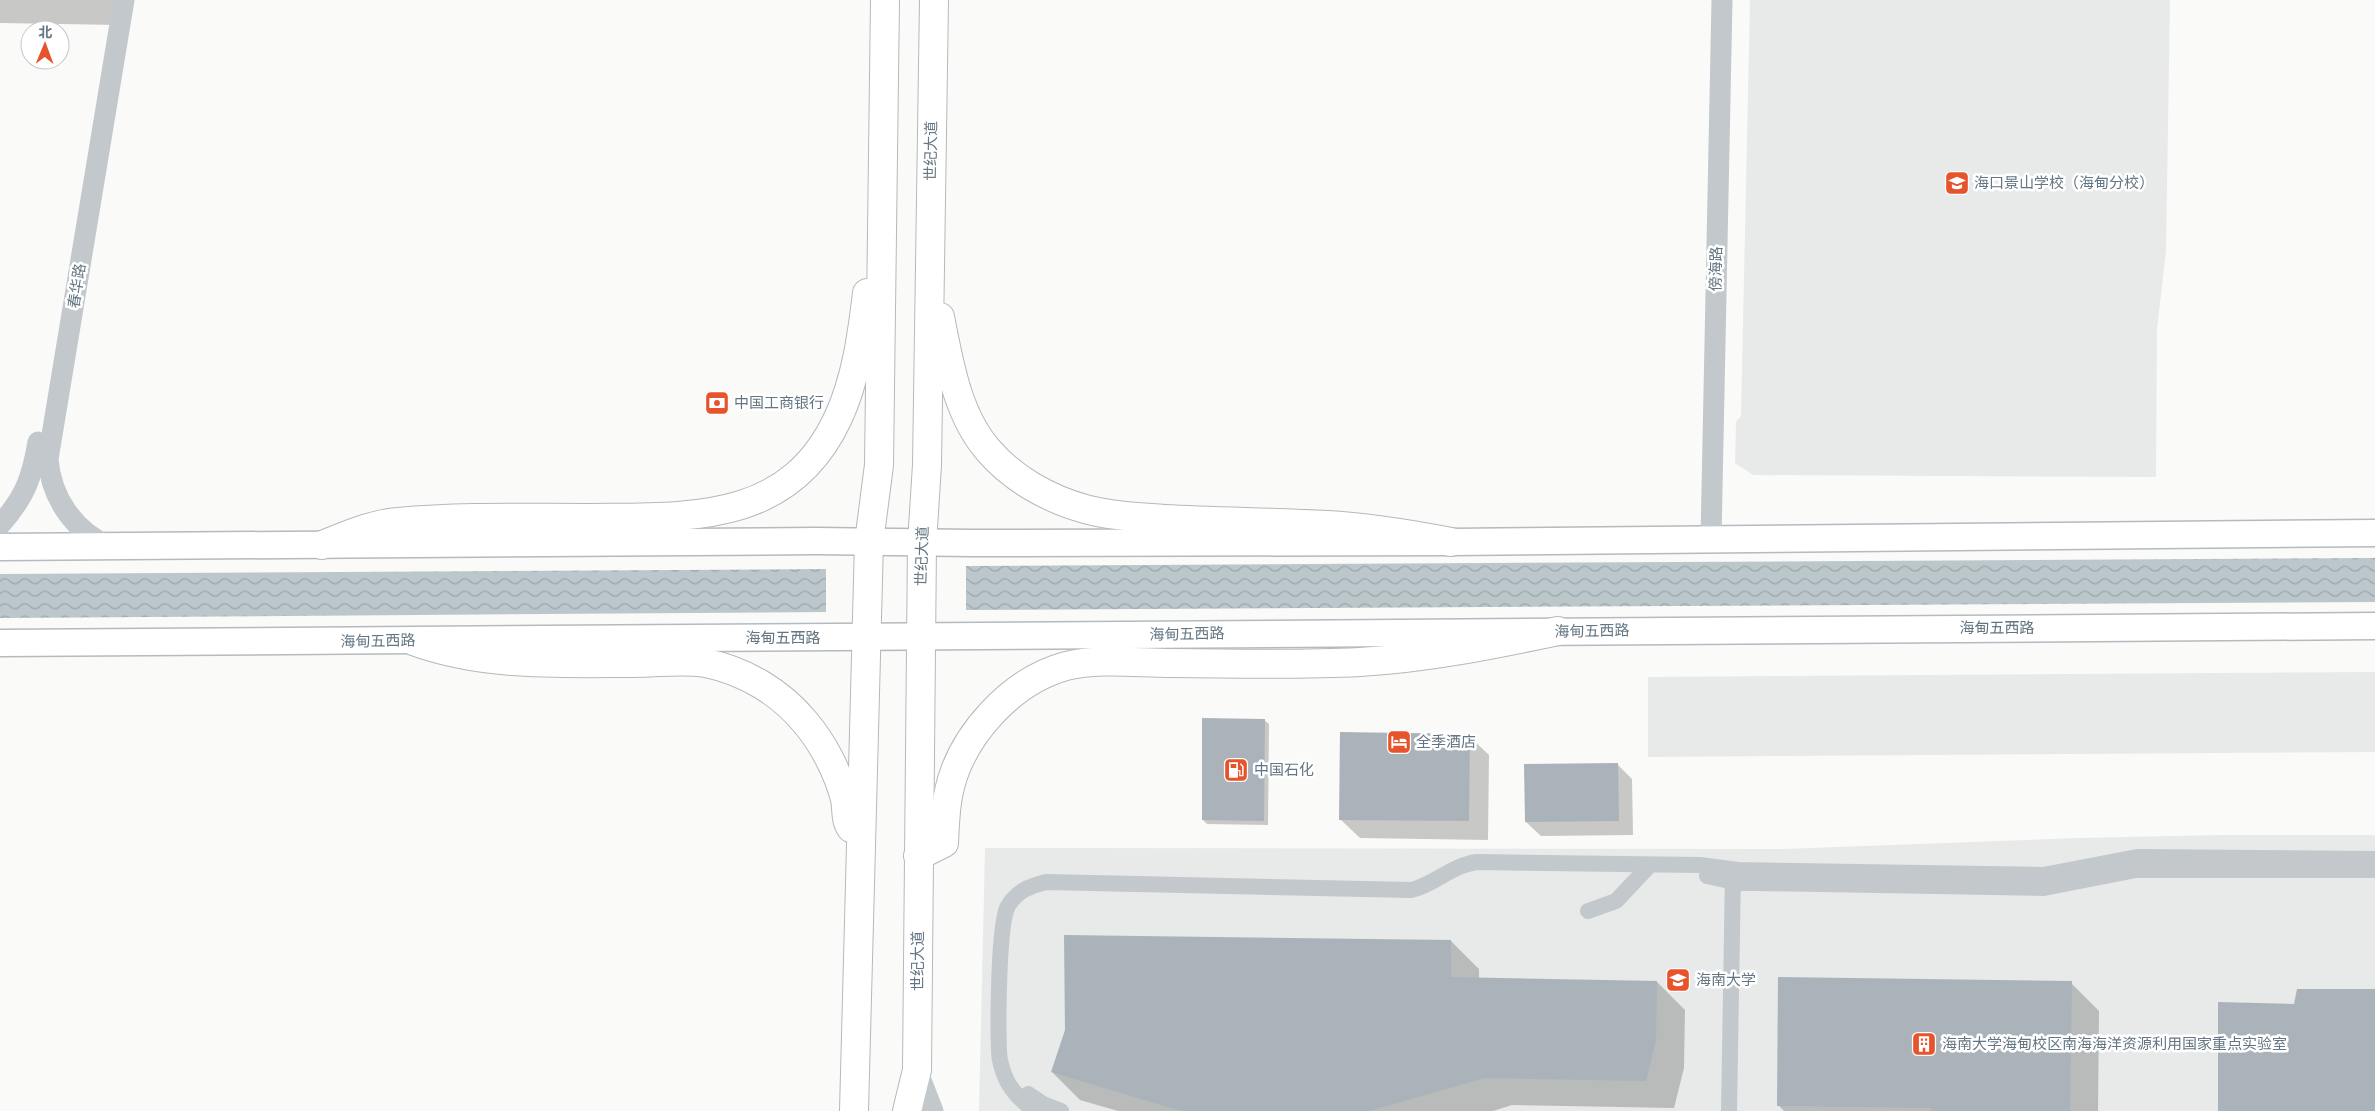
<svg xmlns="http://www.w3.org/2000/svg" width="2375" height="1111" viewBox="0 0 2375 1111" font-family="Roboto,'Noto Sans SC',sans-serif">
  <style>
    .built { fill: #e8e9e9 }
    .water { fill: url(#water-waves) }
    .shadow { fill: #0003 }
    .building { fill: #aab3b9 }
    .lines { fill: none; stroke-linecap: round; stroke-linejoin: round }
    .primary-casing { stroke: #b4babe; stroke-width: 29 }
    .trunk-casing { stroke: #b4b9bd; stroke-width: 30 }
    .minor { stroke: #c3c8cc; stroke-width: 16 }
    .tertiary { stroke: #c3c8cc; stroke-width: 21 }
    .primary { stroke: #fff; stroke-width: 26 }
    .trunk { stroke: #fff; stroke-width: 28 }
    .labels { text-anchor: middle; stroke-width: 5; stroke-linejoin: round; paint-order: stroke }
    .street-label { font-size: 15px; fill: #647683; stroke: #fff }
    .poi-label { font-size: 15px; fill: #647683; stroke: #fff; text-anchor: start }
  </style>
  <defs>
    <pattern id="water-waves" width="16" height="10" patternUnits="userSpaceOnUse" patternTransform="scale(1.25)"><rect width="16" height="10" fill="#bbc7cb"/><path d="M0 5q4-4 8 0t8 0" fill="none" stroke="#9ca6aa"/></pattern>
  </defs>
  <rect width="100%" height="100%" fill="#fafaf8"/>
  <!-- built -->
  <g class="built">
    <path d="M1750 0H2170L2166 251 2157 329 2156 477 1753 475 1735 463 1736 422 1741 416Z"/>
    <path d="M2375 672V752L1648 757V677Z"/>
    <path d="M2219 835H2375V1111H979L985 848 1784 849 2078 838Z"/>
  </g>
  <!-- water -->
  <g class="water">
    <path d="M2375 558V602L966 610V566Z"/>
    <path d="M826 569V612L0 618V574Z"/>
  </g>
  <!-- shadow -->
  <g class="shadow">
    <path d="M0 0H121L119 25 0 23Z"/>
    <path d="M1264 720 1269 724 1268 825 1207 824 1203 820Z"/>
    <path d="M1469 736 1489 755 1488 840 1360 838 1340 819Z"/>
    <path d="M1617 764 1632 779 1633 835 1541 836 1526 822Z"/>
    <path d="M1451 941 1479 969V979L1657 982 1685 1010 1684 1068 1674 1108 1512 1105 1493 1111H1118L1080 1100 1052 1072Z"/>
    <path d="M2071 983 2099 1011 2098 1111H1784L1778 1105Z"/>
  </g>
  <!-- building -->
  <g class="building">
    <path d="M1202 718 1265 719 1264 821 1202 820Z"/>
    <path d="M1340 732 1470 734 1469 821 1339 820Z"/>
    <path d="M1618 763 1619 821 1525 822 1524 764Z"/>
    <path d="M1064 935 1451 940V977L1657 981 1656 1040 1646 1081 1484 1078 1370 1111H1181L1051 1072 1065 1030Z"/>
    <path d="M1778 977 2072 981 2070 1111H1931V1108L1777 1106Z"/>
    <path d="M2297 989H2375V1111H2218V1002L2294 1004Z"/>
  </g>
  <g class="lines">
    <defs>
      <g id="primary">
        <path d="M0 547 816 541 972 543 1451 542 2375 533"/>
        <path d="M0 643 2375 626"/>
      </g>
      <g id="trunk">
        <path d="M940 317C949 362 957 415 989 451 1013 479 1049 499 1085 509 1109 516 1138 517 1164 519 1218 522 1272 522 1327 525 1369 527 1409 534 1451 542"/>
        <path d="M322 545C346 536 371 524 398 522 461 516 526 518 590 518 689 517 789 524 838 418 856 380 862 335 867 293"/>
        <path d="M413 641C483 667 559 663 634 663 657 663 683 659 706 663 745 671 780 692 805 722 823 743 838 772 845 799 847 809 845 820 851 828"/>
        <path d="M918 856 944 843C945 826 945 808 949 791 961 736 1011 681 1066 666 1099 658 1137 663 1171 663 1234 664 1298 665 1360 662 1428 658 1492 645 1558 631"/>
        <path d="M854 1111 869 542 879 465 885 0"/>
        <path d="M907 1111 917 1070 922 543 927 465 934 0"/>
      </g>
    </defs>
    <!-- primary casing -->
    <use href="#primary" class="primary-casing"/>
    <!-- trunk casing -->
    <use href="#trunk" class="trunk-casing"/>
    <!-- minor -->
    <g class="minor">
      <path d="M1707 876 1739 883H1758L2044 888 2136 870H2375"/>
      <path d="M1588 911 1616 901 1650 865"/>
      <path d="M1028 1094 1043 1104 1061 1111"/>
      <path d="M1036 1111C1023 1103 1014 1094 1007 1081 1003 1073 999 1060 999 1051 998 1025 998 924 1008 906 1017 891 1030 886 1046 882L1411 890C1434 885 1452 865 1477 862L1700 865 1738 870 2043 875 2137 857 2375 859"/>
      <path d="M1729 1111 1733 871"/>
    </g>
    <!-- tertiary -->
    <g class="tertiary">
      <path d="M0 525C25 497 32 478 38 442"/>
      <path d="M1711 539 1722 0"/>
      <path d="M110 547C74 531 51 498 48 459L124 0"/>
      <path d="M917 1070 933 1111"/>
    </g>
    <!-- primary -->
    <use href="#primary" class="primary"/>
    <!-- trunk -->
    <use href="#trunk" class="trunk"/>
  </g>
  <!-- icons -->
  <defs>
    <symbol id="school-square" viewBox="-11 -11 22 22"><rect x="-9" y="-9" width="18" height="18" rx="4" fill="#e7542b" stroke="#fff"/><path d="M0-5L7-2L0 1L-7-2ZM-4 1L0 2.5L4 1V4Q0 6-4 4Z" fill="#fff"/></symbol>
    <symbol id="bank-square" viewBox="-11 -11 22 22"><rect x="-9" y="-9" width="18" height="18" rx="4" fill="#e7542b" stroke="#fff"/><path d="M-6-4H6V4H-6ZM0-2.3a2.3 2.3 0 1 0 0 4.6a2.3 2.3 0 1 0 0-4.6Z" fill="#fff"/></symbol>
    <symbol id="hotel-square" viewBox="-11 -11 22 22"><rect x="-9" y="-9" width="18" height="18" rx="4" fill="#e7542b" stroke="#fff"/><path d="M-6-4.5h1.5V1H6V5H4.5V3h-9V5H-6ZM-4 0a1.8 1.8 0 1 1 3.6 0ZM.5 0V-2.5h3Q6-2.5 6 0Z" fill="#fff"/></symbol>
    <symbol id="fuel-square" viewBox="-11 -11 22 22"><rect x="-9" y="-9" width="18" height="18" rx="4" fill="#e7542b" stroke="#fff"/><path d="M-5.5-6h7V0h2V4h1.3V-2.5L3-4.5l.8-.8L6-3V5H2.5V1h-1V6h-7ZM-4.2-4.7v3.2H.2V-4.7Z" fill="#fff"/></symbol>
    <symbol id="university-square" viewBox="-11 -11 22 22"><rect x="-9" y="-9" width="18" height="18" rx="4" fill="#e7542b" stroke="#fff"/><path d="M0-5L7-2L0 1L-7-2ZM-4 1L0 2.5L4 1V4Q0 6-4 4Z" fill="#fff"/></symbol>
    <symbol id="building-square" viewBox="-11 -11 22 22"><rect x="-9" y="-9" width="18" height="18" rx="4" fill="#e7542b" stroke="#fff"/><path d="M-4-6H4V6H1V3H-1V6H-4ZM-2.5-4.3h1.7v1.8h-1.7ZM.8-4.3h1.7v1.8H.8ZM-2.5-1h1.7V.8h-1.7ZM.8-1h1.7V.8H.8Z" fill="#fff"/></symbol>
  </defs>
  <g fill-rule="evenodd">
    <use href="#school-square" x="1943" y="169" width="28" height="28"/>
    <use href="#bank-square" x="703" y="389" width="28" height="28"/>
    <use href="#hotel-square" x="1385" y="728" width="28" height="28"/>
    <use href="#fuel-square" x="1222" y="756" width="28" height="28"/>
    <use href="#university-square" x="1664" y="966" width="28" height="28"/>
    <use href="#building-square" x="1910" y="1030" width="28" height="28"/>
  </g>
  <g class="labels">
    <!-- street labels -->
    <g class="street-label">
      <text transform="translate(931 151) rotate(-89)" y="5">世纪大道</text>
      <text transform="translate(1716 269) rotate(-89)" y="5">傍海路</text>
      <text transform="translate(77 286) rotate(-81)" y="5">春华路</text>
      <text transform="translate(922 556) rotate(-88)" y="5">世纪大道</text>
      <text x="1997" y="633">海甸五西路</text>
      <text transform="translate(1592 631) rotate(-1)" y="5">海甸五西路</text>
      <text transform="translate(1187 634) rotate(-1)" y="5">海甸五西路</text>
      <text x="783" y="643">海甸五西路</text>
      <text transform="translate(378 641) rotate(-1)" y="5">海甸五西路</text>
      <text transform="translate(918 961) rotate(-90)" y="5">世纪大道</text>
    </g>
    <!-- poi labels -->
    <g class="poi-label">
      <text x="1974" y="188">海口景山学校（海甸分校）</text>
      <text x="734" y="408">中国工商银行</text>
      <text x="1416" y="747">全季酒店</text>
      <text x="1254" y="775">中国石化</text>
      <text x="1696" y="985">海南大学</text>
      <text x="1942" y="1049">海南大学海甸校区南海海洋资源利用国家重点实验室</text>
    </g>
  </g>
  <!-- north arrow -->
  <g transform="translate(45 45) rotate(1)"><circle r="24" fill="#ffffff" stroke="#c1c8cd"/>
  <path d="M0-4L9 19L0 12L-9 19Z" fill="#e7542b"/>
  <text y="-8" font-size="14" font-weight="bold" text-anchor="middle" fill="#647683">北</text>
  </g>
</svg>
